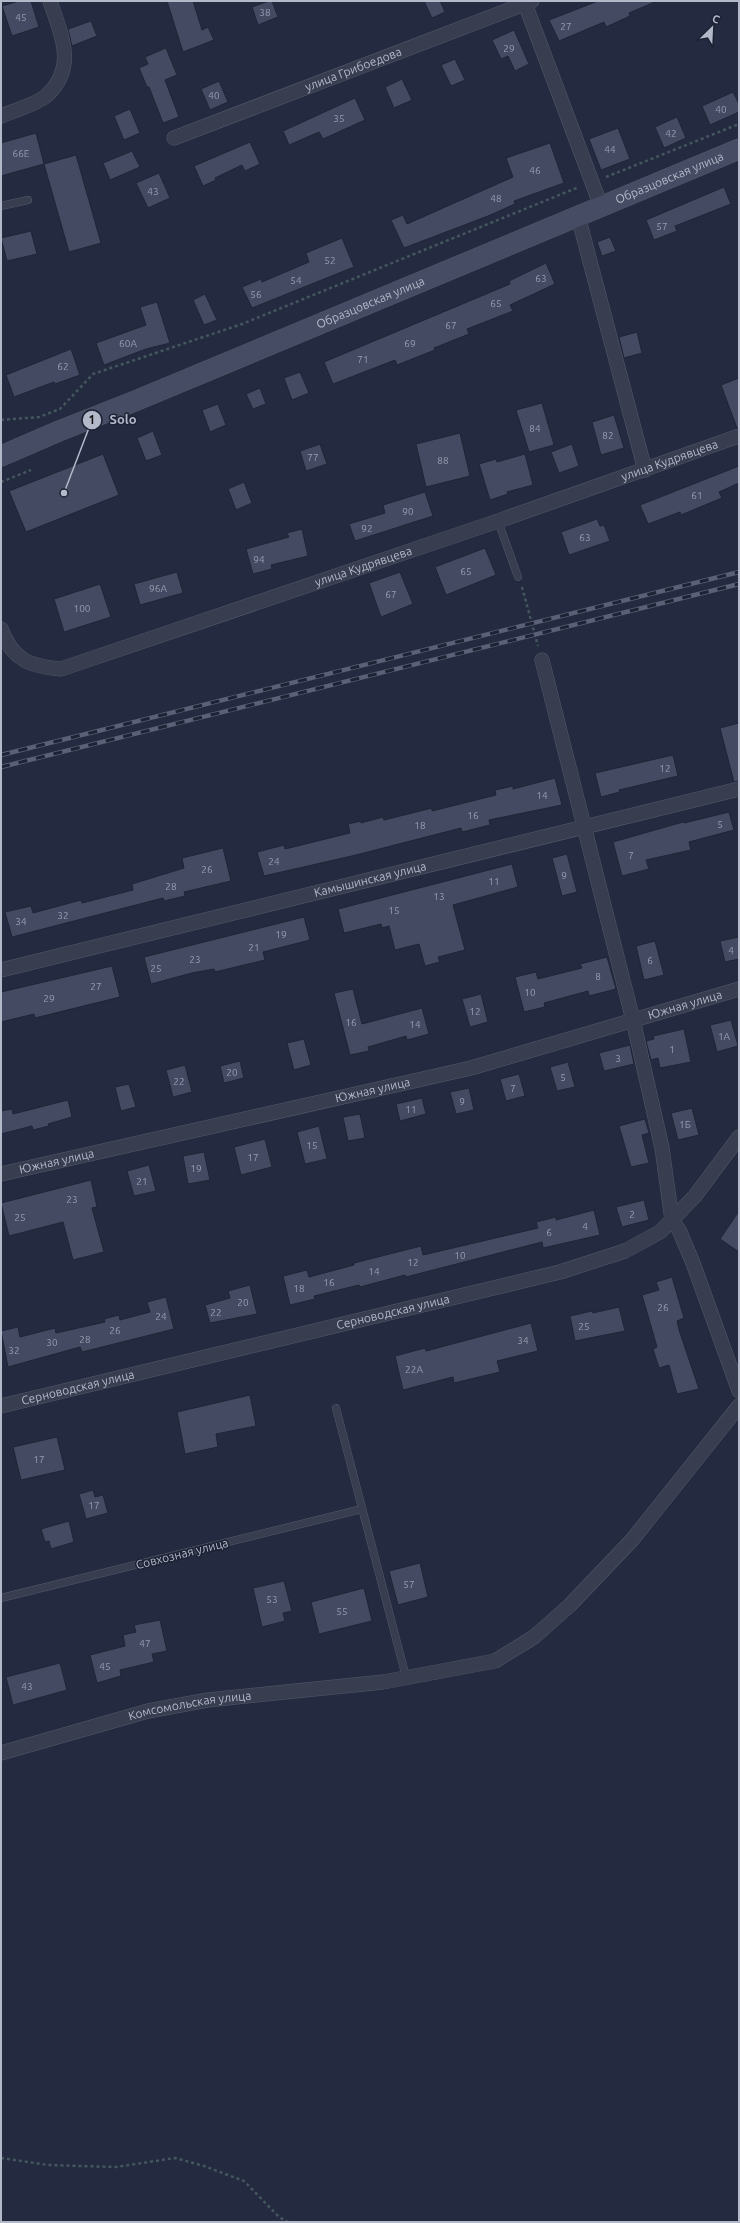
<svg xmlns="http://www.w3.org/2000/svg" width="740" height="2223" viewBox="0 0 740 2223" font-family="Ubuntu,sans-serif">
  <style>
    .building { fill: #434a62; stroke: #1f2537 }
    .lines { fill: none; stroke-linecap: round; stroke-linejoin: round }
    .service-casing { stroke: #53596a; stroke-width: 8 }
    .minor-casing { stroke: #53596a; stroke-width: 15 }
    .secondary-casing { stroke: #53596a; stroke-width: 21 }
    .path { stroke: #44565e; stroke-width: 2.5; stroke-dasharray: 3 3; stroke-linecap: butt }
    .service { stroke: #383e50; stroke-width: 7 }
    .minor { stroke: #383e50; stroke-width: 14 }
    .secondary { stroke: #464c63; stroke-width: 20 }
    .rail-casing { stroke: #5a6177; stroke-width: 4.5 }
    .rail { stroke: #1d2335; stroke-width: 3; stroke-dasharray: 9; stroke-linecap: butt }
    .labels { text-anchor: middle; stroke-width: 3; stroke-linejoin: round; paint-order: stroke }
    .number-label { font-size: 10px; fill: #989db0 }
    .street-label { font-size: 12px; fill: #b4b9ca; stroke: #1d2335 }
    .leader { fill: none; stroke: #b4b9ca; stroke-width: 1.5 }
    .callout-dot { fill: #b4b9ca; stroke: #1d2335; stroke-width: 1.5 }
    .mark-label { font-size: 12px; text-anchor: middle; font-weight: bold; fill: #111 }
    .callout-label { font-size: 13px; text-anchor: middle; font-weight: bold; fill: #b4b9ca; stroke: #1d2335; stroke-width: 3; stroke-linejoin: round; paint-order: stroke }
  </style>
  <rect width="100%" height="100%" fill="#242b40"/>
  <!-- building -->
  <g class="building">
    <path d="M19 1H31L39 27 12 36 2 6Z"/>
    <path d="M167 1H193L202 30 208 27 214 40 183 52Z"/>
    <path d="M269 1H272L278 17 258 25 252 7Z"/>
    <path d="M424 1H440L445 12 432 18Z"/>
    <path d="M598 1H657L629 13 630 16 606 27 604 22 559 41 549 20Z"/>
    <path d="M91 21 97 36 72 46 68 29Z"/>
    <path d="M514 30 529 64 515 71 508 56 501 59 492 40Z"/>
    <path d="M166 48 177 75 165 80 179 117 163 123 149 87H147L139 68 148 64 145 57Z"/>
    <path d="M455 59 465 80 451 86 441 65Z"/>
    <path d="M402 79 412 100 394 108 385 87Z"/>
    <path d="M219 81 228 102 210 110 201 89Z"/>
    <path d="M733 92 739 104V112L710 125 702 106Z"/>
    <path d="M355 98 365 120 323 139 319 132 289 145 283 131Z"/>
    <path d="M130 109 140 133 124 140 114 116Z"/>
    <path d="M677 117 686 138 664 148 655 127Z"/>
    <path d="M618 128 630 159 601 170 589 139Z"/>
    <path d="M36 133 44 164 1 176V143Z"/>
    <path d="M250 142 260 164 245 171 242 165 215 178 216 180 203 186 194 166Z"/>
    <path d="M550 143 564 183 514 201 515 204 488 216 404 248 391 220 403 215 407 224 513 177 506 158Z"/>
    <path d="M132 151 140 167 110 180 103 163Z"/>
    <path d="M76 155 101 243 69 252 44 164Z"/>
    <path d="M159 173 170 198 148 208 136 183Z"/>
    <path d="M724 187 731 204 675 226 677 231 654 240 646 220Z"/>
    <path d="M31 231 37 254 7 261 1 238Z"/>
    <path d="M610 237 616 251 602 256 597 242Z"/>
    <path d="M342 238 354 267 252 308 242 287 261 279 262 282 309 262 306 253Z"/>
    <path d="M546 263 555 284 510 305 513 311 467 329 469 334 434 348 435 350 397 365 395 360 333 384 324 362 510 284 509 281Z"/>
    <path d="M205 294 217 320 204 325 193 300Z"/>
    <path d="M157 302 170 343 146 349 104 365 96 343 146 325 140 307Z"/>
    <path d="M637 332 642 353 624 358 619 337Z"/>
    <path d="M71 349 80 375 55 384 54 382 14 397 6 375Z"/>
    <path d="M300 372 309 393 292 400 284 378Z"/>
    <path d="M739 378V428H737L721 385Z"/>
    <path d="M260 388 266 404 253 409 246 394Z"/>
    <path d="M542 403 554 445 529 452 516 410Z"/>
    <path d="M218 404 226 425 210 432 202 410Z"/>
    <path d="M614 415 624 448 601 455 592 422Z"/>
    <path d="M153 431 162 455 146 461 137 438Z"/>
    <path d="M460 433 470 476 426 487 416 444Z"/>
    <path d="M320 444 327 464 306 471 300 451Z"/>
    <path d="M572 444 579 466 559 473 551 452Z"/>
    <path d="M103 454 119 495 26 532 9 491Z"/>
    <path d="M525 454 533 485 507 492 508 494 490 500 479 464 496 459 497 462Z"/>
    <path d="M739 466V483L719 492 722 498 681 515 680 512 648 524 640 505Z"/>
    <path d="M244 482 252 503 236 510 228 489Z"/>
    <path d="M425 492 433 516 355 541 349 524 385 513 383 505Z"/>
    <path d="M597 519 600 526 604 525 610 541 569 555 561 532Z"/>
    <path d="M302 529 308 556 271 565 272 569 253 574 246 549 289 537 287 533Z"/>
    <path d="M485 548 496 575 446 595 435 567Z"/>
    <path d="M177 572 183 593 140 605 134 584Z"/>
    <path d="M400 572 413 604 381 617 369 583Z"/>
    <path d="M100 584 111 617 64 632 54 599Z"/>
    <path d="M739 723V781L734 782 720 728Z"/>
    <path d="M673 755 678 776 619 790 620 792 601 797 595 773Z"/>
    <path d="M555 778 562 805 489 820 490 825 462 832 461 828 356 855 264 876 257 852 284 845 285 849 350 833 348 824 361 821V823L383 817 384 820 432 808V811L496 795 495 790 513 786V789Z"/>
    <path d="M729 812 734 830 689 842 691 850 646 860 649 869 622 876 613 842 683 822 684 823Z"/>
    <path d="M223 848 231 881 184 892 185 896 164 901 163 898 12 937 5 912 31 906 33 913 81 900 82 903 133 890 132 884 184 868 182 858Z"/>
    <path d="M567 854 577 892 562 896 552 858Z"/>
    <path d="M512 864 518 887 453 905 465 950 438 957 440 962 425 966 419 944 395 950 389 926 382 928 381 924 344 933 338 909Z"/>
    <path d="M304 917 310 940 263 952 265 960 215 972 214 969 192 973 151 984 144 957Z"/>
    <path d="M739 937V959L725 962 720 941Z"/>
    <path d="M655 941 664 975 644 980 636 946Z"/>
    <path d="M607 957 616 989 589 996 588 991 544 1003 545 1007 524 1012 515 977 536 972 538 979 582 968 580 964Z"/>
    <path d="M112 966 120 997 35 1018 34 1014 1 1022V992Z"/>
    <path d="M353 989 362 1024 422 1008 429 1034 407 1040 406 1036 368 1047 369 1051 350 1055 334 993Z"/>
    <path d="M481 994 488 1022 470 1027 462 999Z"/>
    <path d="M731 1020 738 1046 717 1052 710 1025Z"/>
    <path d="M684 1029 691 1062 660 1068 658 1058 651 1060 646 1041 654 1039 653 1036Z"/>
    <path d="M304 1039 311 1065 294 1070 287 1043Z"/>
    <path d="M630 1045 634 1064 604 1071 599 1053Z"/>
    <path d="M240 1061 244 1078 224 1083 220 1066Z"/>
    <path d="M568 1062 575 1087 557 1091 550 1067Z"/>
    <path d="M185 1065 192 1092 173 1097 166 1070Z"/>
    <path d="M519 1074 525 1096 506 1101 500 1079Z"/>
    <path d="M129 1084 136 1107 121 1111 115 1087Z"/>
    <path d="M469 1088 474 1110 456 1114 450 1092Z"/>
    <path d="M422 1098 426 1114 400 1121 396 1104Z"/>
    <path d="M68 1100 72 1117 48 1124 49 1126 33 1130 32 1126 1 1134V1111L12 1109 13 1114Z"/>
    <path d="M692 1108 699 1135 678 1140 671 1113Z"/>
    <path d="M360 1114 365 1138 348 1141 343 1117Z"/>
    <path d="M645 1119 649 1133 642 1135 649 1163 631 1167 619 1126Z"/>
    <path d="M319 1126 327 1159 305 1164 297 1132Z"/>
    <path d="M265 1139 272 1167 241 1175 234 1147Z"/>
    <path d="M204 1152 210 1180 188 1184 183 1156Z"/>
    <path d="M149 1165 156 1191 134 1196 127 1171Z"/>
    <path d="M91 1180 97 1207 92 1208 104 1252 73 1260 63 1222 9 1236 1 1203Z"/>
    <path d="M644 1200 649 1220 622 1227 616 1207Z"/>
    <path d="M594 1210 600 1235 543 1248 542 1242 406 1277 405 1275 360 1287 359 1285 314 1296 315 1299 290 1305 283 1276 307 1270 309 1277 354 1265V1263L421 1246 423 1255 538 1228 536 1222 556 1217V1220Z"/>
    <path d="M739 1211V1252L720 1239Z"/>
    <path d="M672 1277 684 1318 677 1321 680 1333 699 1389 677 1394 669 1365 659 1368 653 1349 657 1347 642 1295 659 1290 656 1282Z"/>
    <path d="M250 1285 257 1314 210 1323 205 1305 230 1298 228 1291Z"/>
    <path d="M166 1297 174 1329 82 1352 80 1347 8 1367 1 1331 18 1327 20 1337 55 1328 56 1333 105 1322 104 1319 119 1315 120 1320 150 1312 147 1302Z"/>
    <path d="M619 1307 625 1331 575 1341 570 1316 592 1311 593 1313Z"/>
    <path d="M531 1323 538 1351 497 1361 500 1372 454 1383 453 1377 403 1390 395 1356 425 1348 426 1351Z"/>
    <path d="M250 1395 256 1426 216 1434 218 1447 185 1454 177 1412Z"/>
    <path d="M57 1437 65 1470 21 1480 13 1447Z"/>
    <path d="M93 1490 95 1497 103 1495 108 1513 86 1519 79 1494Z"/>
    <path d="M69 1521 74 1542 51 1549 49 1541 45 1542 41 1529Z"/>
    <path d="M420 1563 428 1597 398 1605 389 1571Z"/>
    <path d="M284 1581 292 1611 283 1613 285 1621 262 1627 253 1588Z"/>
    <path d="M364 1588 372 1621 319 1634 311 1602Z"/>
    <path d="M160 1620 167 1651 152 1654 154 1662 120 1670 121 1676 97 1683 90 1655 125 1646 123 1635 136 1632 134 1625Z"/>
    <path d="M60 1663 67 1690 13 1705 6 1677Z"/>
  </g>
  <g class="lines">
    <defs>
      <g id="service">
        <path d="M1 206 28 200"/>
        <path d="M498 521 518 577"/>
        <path d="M336 1408 406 1677"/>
        <path d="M1 1598 362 1509"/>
      </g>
      <g id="minor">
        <path d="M524 1 601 206"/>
        <path d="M1 116C13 111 37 104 46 96 78 67 61 35 50 1"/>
        <path id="s1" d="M174 138 532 1"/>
        <path d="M578 216 645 470"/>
        <path id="s2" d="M1 629C13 661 30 666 61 669L498 521 739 436"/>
        <path d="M542 660 633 1020 662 1148 672 1220 679 1230 693 1263 739 1391"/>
        <path id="s3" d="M1 970 739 789"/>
        <path id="s4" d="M1 1174 471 1068 739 989"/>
        <path id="s5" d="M1 1406 560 1272 625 1251 660 1232 695 1196 739 1137"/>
        <path id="s6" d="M1 1753 148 1711 208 1700 383 1682 495 1661 534 1637 570 1605 632 1540 739 1406"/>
      </g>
      <g id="secondary">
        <path id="s7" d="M1 456 59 431 135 401 739 149"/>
      </g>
    </defs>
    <!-- service casing -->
    <use href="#service" class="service-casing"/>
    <!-- minor casing -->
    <use href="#minor" class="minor-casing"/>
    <!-- secondary casing -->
    <use href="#secondary" class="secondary-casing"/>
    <!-- path -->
    <g class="path">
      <path d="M606 177 739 124"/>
      <path d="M1 420 39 417 60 409 93 374 242 324 579 187"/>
      <path d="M1 482 31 470"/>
      <path d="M522 587 538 646"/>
      <path d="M1 2158 48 2165 116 2167 175 2158 204 2166 244 2181 279 2217 288 2222"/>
    </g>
    <!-- service -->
    <use href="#service" class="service"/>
    <!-- minor -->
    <use href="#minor" class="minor"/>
    <!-- secondary -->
    <use href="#secondary" class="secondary"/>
    <defs>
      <g id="rail">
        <path d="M1 755 739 572"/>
        <path d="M1 767 739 584"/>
      </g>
    </defs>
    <!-- rail casing -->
    <use href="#rail" class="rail-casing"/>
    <!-- rail -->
    <use href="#rail" class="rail"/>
  </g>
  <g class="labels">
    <!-- number labels -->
    <g class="number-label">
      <text x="265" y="16">38</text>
      <text x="21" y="21">45</text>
      <text x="566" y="30">27</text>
      <text x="509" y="52">29</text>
      <text x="214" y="99">40</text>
      <text x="721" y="113">40</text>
      <text x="339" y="122">35</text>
      <text x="671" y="137">42</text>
      <text x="610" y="153">44</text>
      <text x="21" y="157">66Е</text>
      <text x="535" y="174">46</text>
      <text x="153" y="195">43</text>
      <text x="496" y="202">48</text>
      <text x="662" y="230">57</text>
      <text x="330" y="264">52</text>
      <text x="541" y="282">63</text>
      <text x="296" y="284">54</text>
      <text x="256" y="298">56</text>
      <text x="496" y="307">65</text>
      <text x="451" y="329">67</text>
      <text x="128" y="347">60А</text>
      <text x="410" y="347">69</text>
      <text x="363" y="363">71</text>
      <text x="63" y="370">62</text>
      <text x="535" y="432">84</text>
      <text x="608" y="439">82</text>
      <text x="313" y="461">77</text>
      <text x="443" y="464">88</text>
      <text x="697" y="499">61</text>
      <text x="408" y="515">90</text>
      <text x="367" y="532">92</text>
      <text x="585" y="541">63</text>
      <text x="259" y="563">94</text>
      <text x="466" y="575">65</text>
      <text x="158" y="592">96А</text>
      <text x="391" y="598">67</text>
      <text x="82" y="612">100</text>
      <text x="665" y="772">12</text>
      <text x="542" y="799">14</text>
      <text x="473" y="819">16</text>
      <text x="720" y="828">5</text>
      <text x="420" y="829">18</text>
      <text x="631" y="859">7</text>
      <text x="274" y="865">24</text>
      <text x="207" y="873">26</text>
      <text x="564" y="879">9</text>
      <text x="494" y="885">11</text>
      <text x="171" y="890">28</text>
      <text x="439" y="900">13</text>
      <text x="394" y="914">15</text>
      <text x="63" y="919">32</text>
      <text x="21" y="925">34</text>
      <text x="281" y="938">19</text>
      <text x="254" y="951">21</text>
      <text x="731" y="954">4</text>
      <text x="195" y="963">23</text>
      <text x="650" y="964">6</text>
      <text x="156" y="972">25</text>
      <text x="598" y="980">8</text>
      <text x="96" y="990">27</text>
      <text x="530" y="996">10</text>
      <text x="49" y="1002">29</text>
      <text x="475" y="1015">12</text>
      <text x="351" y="1026">16</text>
      <text x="415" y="1028">14</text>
      <text x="724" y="1040">1А</text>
      <text x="672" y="1053">1</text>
      <text x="618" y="1062">3</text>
      <text x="232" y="1076">20</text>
      <text x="563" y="1081">5</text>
      <text x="179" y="1085">22</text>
      <text x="513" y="1092">7</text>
      <text x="462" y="1105">9</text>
      <text x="411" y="1113">11</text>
      <text x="685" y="1128">1Б</text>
      <text x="312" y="1149">15</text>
      <text x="253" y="1161">17</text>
      <text x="196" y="1172">19</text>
      <text x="142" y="1185">21</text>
      <text x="72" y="1203">23</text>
      <text x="632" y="1218">2</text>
      <text x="20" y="1221">25</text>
      <text x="585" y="1230">4</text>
      <text x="549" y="1236">6</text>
      <text x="460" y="1259">10</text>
      <text x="413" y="1266">12</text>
      <text x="374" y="1275">14</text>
      <text x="329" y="1286">16</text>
      <text x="299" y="1292">18</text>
      <text x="243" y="1306">20</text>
      <text x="663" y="1311">26</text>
      <text x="216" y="1316">22</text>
      <text x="161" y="1320">24</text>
      <text x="584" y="1330">25</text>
      <text x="115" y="1334">26</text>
      <text x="85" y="1343">28</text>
      <text x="523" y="1344">34</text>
      <text x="52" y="1346">30</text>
      <text x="14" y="1354">32</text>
      <text x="414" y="1373">22А</text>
      <text x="39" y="1463">17</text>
      <text x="94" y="1509">17</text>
      <text x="409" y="1588">57</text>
      <text x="272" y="1603">53</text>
      <text x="342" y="1615">55</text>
      <text x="145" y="1647">47</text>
      <text x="105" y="1670">45</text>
      <text x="27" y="1690">43</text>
    </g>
    <!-- street labels -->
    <g class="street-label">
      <text dy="4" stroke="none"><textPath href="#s1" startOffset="192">улица Грибоедова</textPath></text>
      <text dy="4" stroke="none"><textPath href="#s7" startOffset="724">Образцовская улица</textPath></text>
      <text dy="4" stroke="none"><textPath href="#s7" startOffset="400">Образцовская улица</textPath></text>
      <text dy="4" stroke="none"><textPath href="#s2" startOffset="721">улица Кудрявцева</textPath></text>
      <text dy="4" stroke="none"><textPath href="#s2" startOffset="397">улица Кудрявцева</textPath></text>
      <text dy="4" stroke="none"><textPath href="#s3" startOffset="380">Камышинская улица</textPath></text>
      <text dy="4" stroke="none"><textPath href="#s4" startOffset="705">Южная улица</textPath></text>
      <text dy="4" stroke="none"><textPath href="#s4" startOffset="381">Южная улица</textPath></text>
      <text dy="4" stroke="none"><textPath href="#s4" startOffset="57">Южная улица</textPath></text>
      <text dy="4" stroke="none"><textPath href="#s5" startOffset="403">Серноводская улица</textPath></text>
      <text dy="4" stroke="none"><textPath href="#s5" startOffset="79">Серноводская улица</textPath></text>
      <text transform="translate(182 1554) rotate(-14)" y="4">Совхозная улица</text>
      <text dy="4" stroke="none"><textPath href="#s6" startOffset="195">Комсомольская улица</textPath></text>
    </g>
  </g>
  <!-- callouts -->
  <path class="leader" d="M64 493L92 420"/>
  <g class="callout-dot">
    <circle cx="64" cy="493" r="4"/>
    <circle cx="92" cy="420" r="10"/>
  </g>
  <g class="mark-label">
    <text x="92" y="424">1</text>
  </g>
  <g class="callout-label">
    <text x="123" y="424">Solo</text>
  </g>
  <!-- border -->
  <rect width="740" height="2223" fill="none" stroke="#b4b9ca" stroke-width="4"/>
  <!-- north arrow -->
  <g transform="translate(712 28) rotate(24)" stroke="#1d2335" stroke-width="3" paint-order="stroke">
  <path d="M0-3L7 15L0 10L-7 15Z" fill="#b4b9ca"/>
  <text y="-6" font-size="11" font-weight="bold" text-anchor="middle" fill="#b4b9ca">С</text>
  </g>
</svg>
